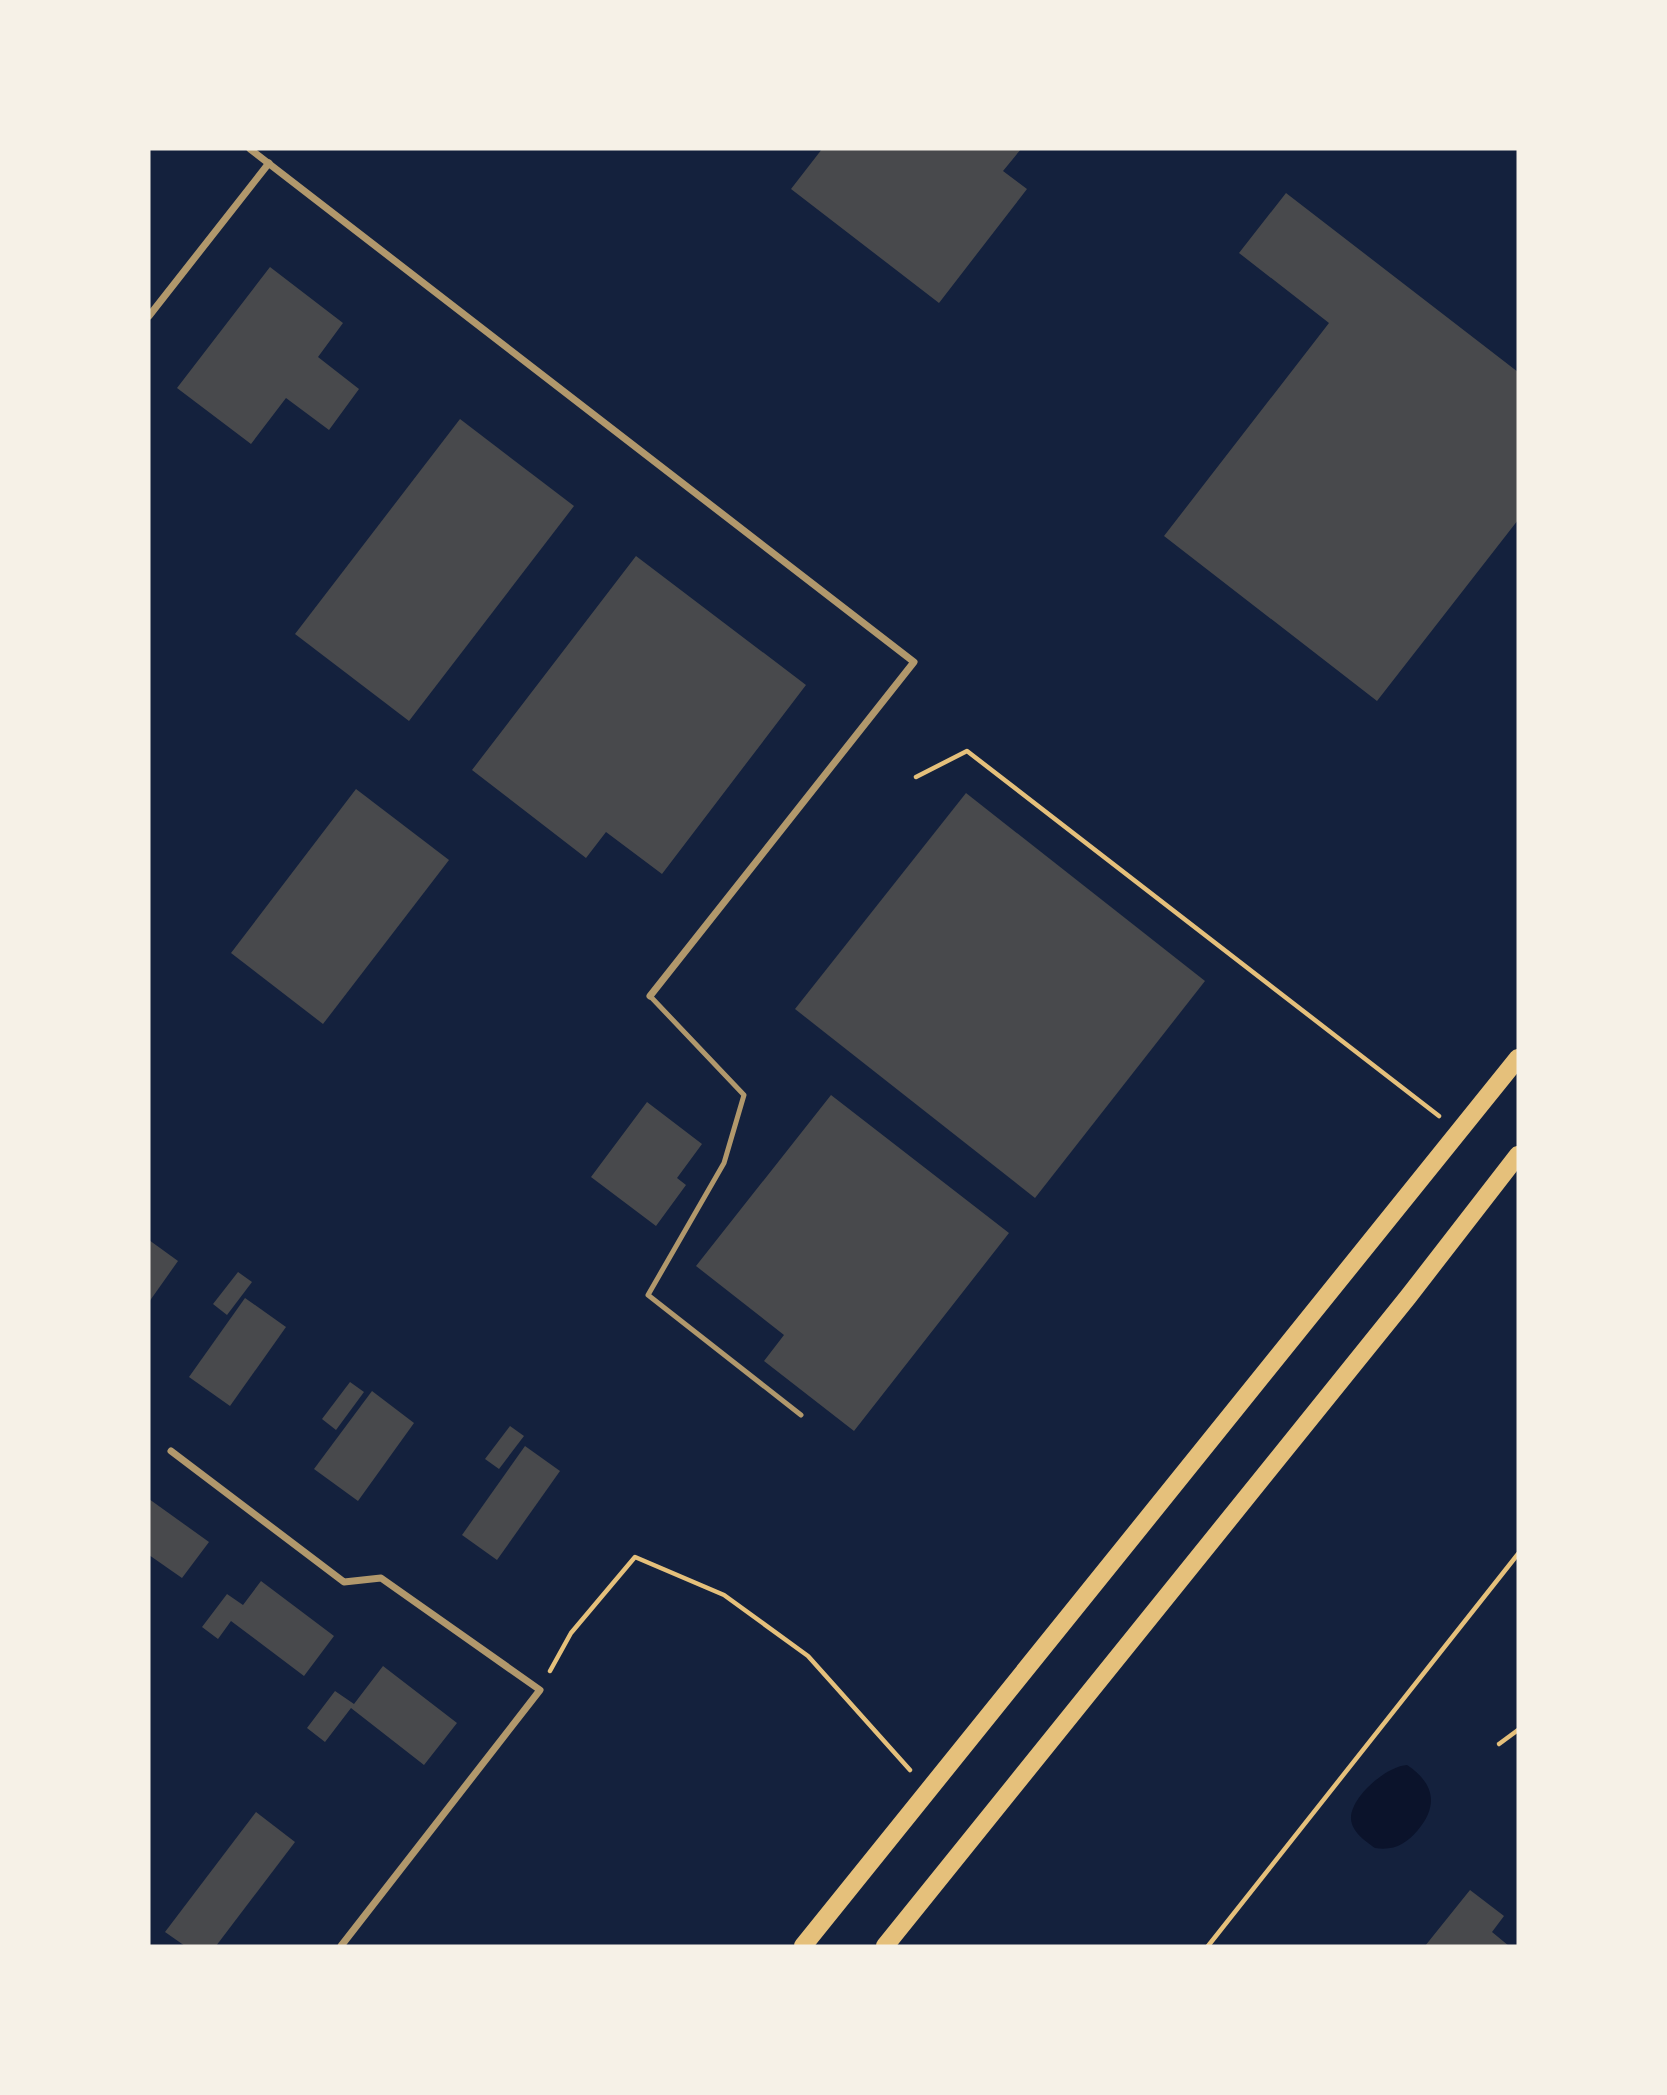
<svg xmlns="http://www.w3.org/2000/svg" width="1667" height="2095" viewBox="0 0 1667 2095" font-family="Barlow,sans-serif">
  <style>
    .water { fill: #0b132b }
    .building { fill: #48494c }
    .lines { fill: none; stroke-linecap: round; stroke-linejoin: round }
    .path { stroke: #e5c07b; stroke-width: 4.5 }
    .service { stroke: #b1986c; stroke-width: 5 }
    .minor { stroke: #b1986c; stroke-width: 7 }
    .primary { stroke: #e5c07b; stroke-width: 18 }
  </style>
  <rect width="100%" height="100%" fill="#14213d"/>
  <!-- water -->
  <path class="water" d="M1407 1765C1434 1783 1439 1805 1418 1830 1406 1844 1394 1851 1375 1848 1365 1841 1352 1832 1351 1819 1350 1797 1387 1766 1407 1765Z"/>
  <!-- building -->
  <g class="building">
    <path d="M822 149H1021L1003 171 1027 189 939 303 791 189Z"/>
    <path d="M1286 193 1518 372V520L1377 701 1164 536 1329 323 1239 253Z"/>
    <path d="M270 267 343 323 318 357 359 389 329 430 286 398 251 444 177 388Z"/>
    <path d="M460 419 574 506 409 721 295 634Z"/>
    <path d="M636 556 806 685 662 874 606 832 586 858 472 770Z"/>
    <path d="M356 789 449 860 323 1024 231 953Z"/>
    <path d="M966 793 1205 981 1035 1198 795 1009Z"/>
    <path d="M831 1095 1009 1233 854 1431 764 1361 784 1335 696 1266Z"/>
    <path d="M647 1102 702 1144 677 1178 686 1185 656 1226 591 1177Z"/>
    <path d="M149 1240 178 1261 149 1302Z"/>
    <path d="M238 1272 252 1282 227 1315 213 1304Z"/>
    <path d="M245 1298 286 1327 230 1406 189 1377Z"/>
    <path d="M350 1382 364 1392 336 1430 322 1419Z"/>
    <path d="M372 1391 414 1423 358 1501 314 1469Z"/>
    <path d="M510 1426 524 1436 499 1469 485 1459Z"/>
    <path d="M525 1446 560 1471 497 1560 462 1535Z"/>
    <path d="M149 1499 209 1542 182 1578 149 1555Z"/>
    <path d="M261 1581 334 1636 304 1676 231 1621 218 1639 202 1627 227 1594 243 1605Z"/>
    <path d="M383 1666 457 1723 424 1765 351 1708 325 1742 307 1728 335 1691 354 1704Z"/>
    <path d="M256 1812 295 1842 216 1946H185L165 1932Z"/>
    <path d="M1470 1890 1504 1916 1492 1932 1509 1946H1425Z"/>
  </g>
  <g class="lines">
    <!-- path -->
    <g class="path">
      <path d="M916 777 967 751 1439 1116"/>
      <path d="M550 1671 571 1633 635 1557 724 1595 808 1656 910 1770"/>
      <path d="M1499 1744 1518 1730"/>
      <path d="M1208 1946 1518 1554"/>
    </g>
    <!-- service -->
    <path class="service" d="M650 996 744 1095 724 1163 648 1295 801 1415"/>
    <!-- minor -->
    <g class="minor">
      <path d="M250 149 914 662 650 996"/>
      <path d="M149 316 269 163"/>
      <path d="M171 1451 344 1582 381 1578 540 1690 341 1946"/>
    </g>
    <!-- primary -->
    <g class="primary">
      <path d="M803 1946 1518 1058"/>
      <path d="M885 1946 1408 1297 1518 1155"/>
    </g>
  </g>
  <!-- border -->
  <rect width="1667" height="2095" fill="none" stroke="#f6f1e7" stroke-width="301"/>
</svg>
